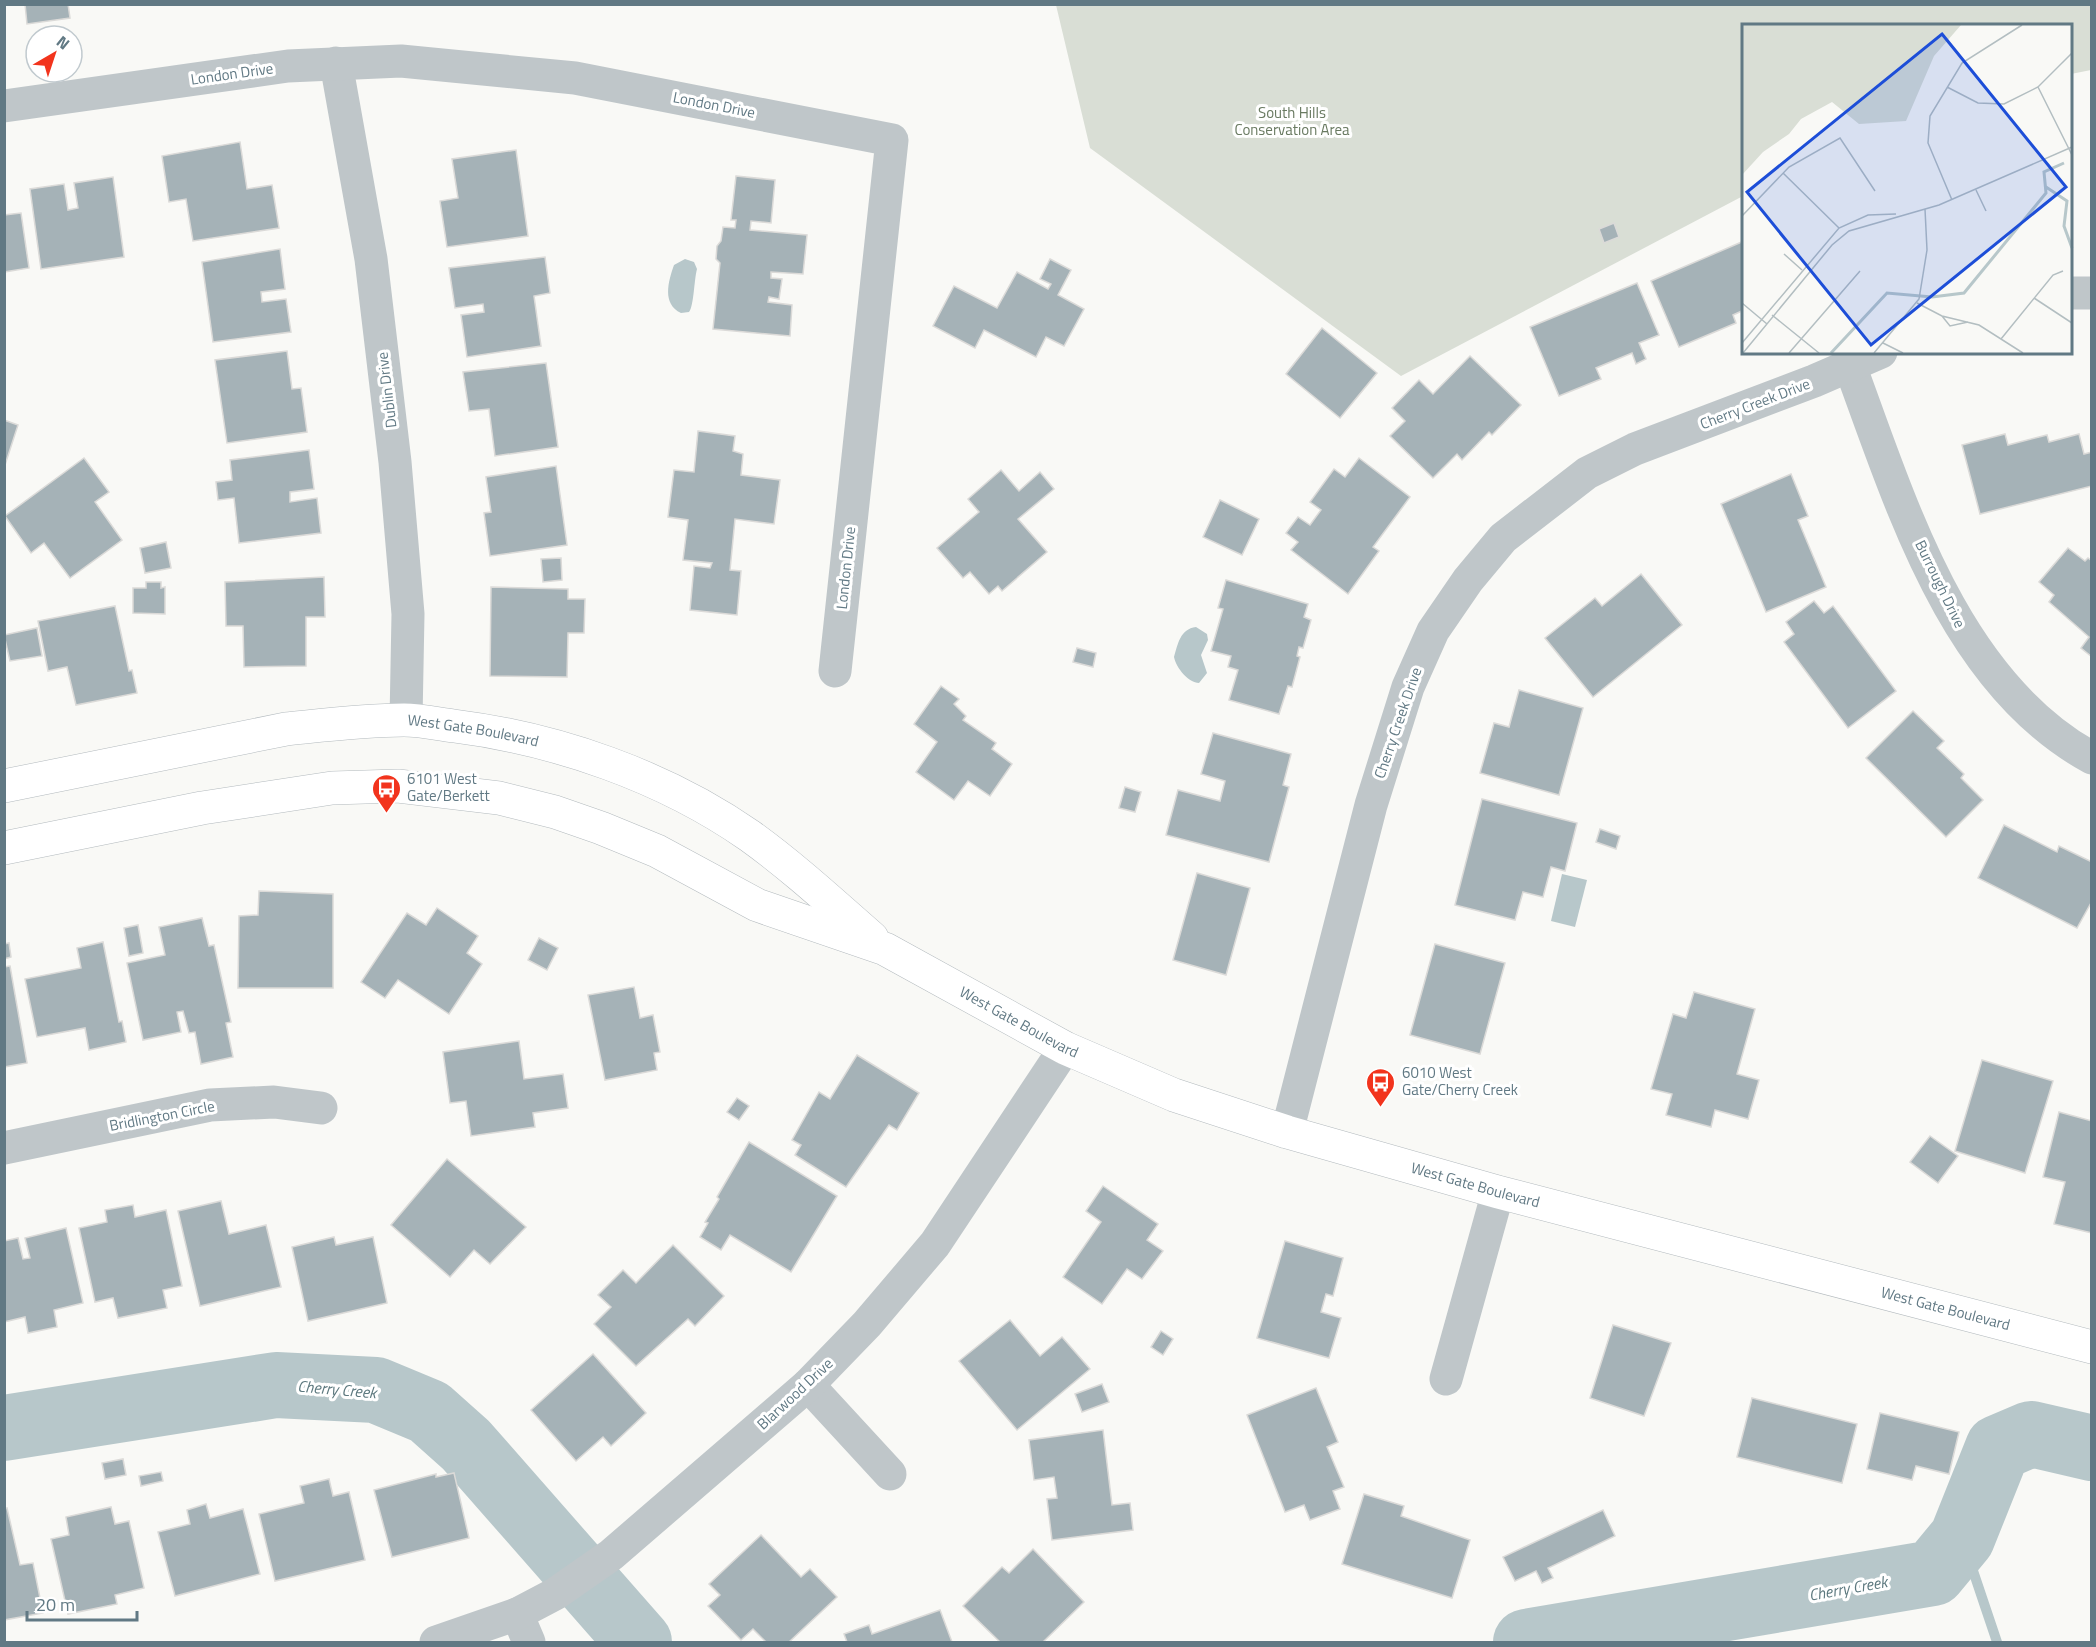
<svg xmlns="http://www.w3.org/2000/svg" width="2096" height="1647" viewBox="0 0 2096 1647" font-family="'Titillium Web',sans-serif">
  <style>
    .green { fill: #d9ded5 }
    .water { fill: #b7c7ca }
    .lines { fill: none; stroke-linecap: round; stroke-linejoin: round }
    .stream { stroke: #b7c7ca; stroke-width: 10 }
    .river { stroke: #b7c7ca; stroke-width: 66 }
    .building { fill: #a5b2b7; stroke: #dbdad8; stroke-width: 1.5 }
    .major-casing { stroke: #b3babe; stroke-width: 34 }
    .minor { stroke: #bfc6c9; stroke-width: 33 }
    .major { stroke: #fff; stroke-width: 33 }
    .labels { text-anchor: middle; stroke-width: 6; stroke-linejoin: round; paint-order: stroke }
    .street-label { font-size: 15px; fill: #617984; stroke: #fff }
    .park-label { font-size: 15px; fill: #697a61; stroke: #fff }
    .poi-label { font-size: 15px; fill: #617984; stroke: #fff; text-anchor: start }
    .water-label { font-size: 16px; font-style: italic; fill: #5c787e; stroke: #fff }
    .inset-river { fill: none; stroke: #b7c7ca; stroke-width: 3 }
    .inset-road { fill: none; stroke: #b3bec1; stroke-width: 1.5 }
    .view { fill: #1d4ed8; fill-opacity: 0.15; stroke: #1d4ed8; stroke-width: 3 }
    .inset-edge { fill: none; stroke: #617984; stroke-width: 3 }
  </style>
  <rect width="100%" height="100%" fill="#f9f9f6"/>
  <!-- green -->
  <path class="green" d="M1056 5H2091V70L2071 74 2070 26H1744L1743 196 1401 376 1090 148Z"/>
  <!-- water -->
  <g class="water">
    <path d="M685 259 694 262 697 269C694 280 694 306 689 312L681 313C662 304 668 282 674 265Z"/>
    <path d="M1196 627 1207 634 1208 640 1201 655 1207 673 1199 683C1189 683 1176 668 1174 657 1178 644 1180 629 1196 627Z"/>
    <path d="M1562 874 1587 880 1575 927 1551 921Z"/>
  </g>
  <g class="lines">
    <!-- stream -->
    <path class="stream" d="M1962 1538 1997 1642"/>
    <!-- river -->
    <g class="river">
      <path d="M4 1428 276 1385 376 1390 429 1412 466 1445 639 1642"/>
      <path d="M1526 1642 1933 1573 1962 1538 1998 1448 2031 1434 2092 1448"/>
    </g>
  </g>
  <!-- building -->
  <g class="building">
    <path d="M25 4H68L70 18 27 24Z"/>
    <path d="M240 142 247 189 272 185 279 228 193 241 186 199 169 202 162 156Z"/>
    <path d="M516 150 528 236 447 247 440 201 458 198 452 159Z"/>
    <path d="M736 176 775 180 771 223 751 221 750 230 807 235 803 274 771 272V278L782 279 779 299 769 297 768 302 792 305 790 336 713 329 720 263 716 259 717 246 721 241 723 227 735 228 736 220H731Z"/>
    <path d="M113 177 124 257 41 269 30 189 64 184 68 210 78 208 74 183Z"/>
    <path d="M21 213 29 268 4 272V215Z"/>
    <path d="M1614 223 1619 237 1604 243 1599 229Z"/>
    <path d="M1744 241V310L1733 315 1736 323 1679 347 1651 281Z"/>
    <path d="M280 249 285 289 261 292 262 302 286 299 291 332 213 342 202 262Z"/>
    <path d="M545 257 550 293 534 296 541 346 467 357 461 315 484 312 483 304 455 308 449 268Z"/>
    <path d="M1050 259 1071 270 1058 295 1084 309 1064 346 1046 337 1036 357 984 330 975 348 933 326 954 286 997 308 1017 272 1048 289 1051 284 1040 279Z"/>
    <path d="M1637 283 1659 335 1639 343 1646 359 1636 364 1632 353 1596 368 1601 379 1559 396 1530 327Z"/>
    <path d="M1322 328 1377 373 1340 418 1286 374Z"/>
    <path d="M287 351 292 389 301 388 307 432 227 443 215 360Z"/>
    <path d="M1470 356 1521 405 1492 435 1489 432 1462 460 1457 454 1433 478 1390 436 1405 421 1392 408 1419 380 1433 394Z"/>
    <path d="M546 363 558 447 495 456 489 409 469 411 463 372Z"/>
    <path d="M4 420 18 425 4 468Z"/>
    <path d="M698 431 735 436 733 451 743 454 741 475 780 480 774 524 735 519 730 570 741 571 737 615 690 610 694 566 710 568 712 563 683 560 688 520 668 517 674 470 694 472Z"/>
    <path d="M2005 434 2008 445 2047 435 2049 442 2079 434 2084 454 2092 452V486L1980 514 1962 445Z"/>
    <path d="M309 450 314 489 290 492V502L317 498 321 533 239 543 234 498 218 500 216 482 232 480 230 460Z"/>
    <path d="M84 458 109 492 95 502 122 540 70 578 44 543 31 553 5 516Z"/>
    <path d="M1359 458 1410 497 1373 547 1379 551 1348 594 1291 550 1298 542 1286 533 1298 517 1310 525 1321 510 1310 502 1334 469 1345 477Z"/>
    <path d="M556 466 567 545 490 556 484 513 491 512 486 477Z"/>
    <path d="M1001 470 1019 491 1040 472 1054 489 1018 519 1047 552 1002 591 998 586 989 594 970 572 963 578 937 548 979 512 968 499Z"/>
    <path d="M1791 474 1808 516 1798 520 1826 587 1766 612 1721 504Z"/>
    <path d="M1220 500 1259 519 1242 555 1203 537Z"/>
    <path d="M166 542 171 568 145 573 140 548Z"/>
    <path d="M2068 548 2085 561 2088 558 2092 561V657L2081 648 2089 637 2049 602 2054 595 2039 582Z"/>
    <path d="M561 558 562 580 543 582 541 559Z"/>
    <path d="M1641 574 1682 625 1593 697 1545 638 1595 598 1602 606Z"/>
    <path d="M324 577 325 617H306V666L244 667 243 626H226L225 582Z"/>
    <path d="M1226 580 1308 604 1304 617 1311 620 1303 648 1299 647 1297 656 1300 657 1292 687 1288 686 1279 714 1229 700 1238 670 1228 667 1231 656 1211 651 1223 609 1218 608Z"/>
    <path d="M146 582H161V588L165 587V614L133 613V588H146Z"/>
    <path d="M491 587 568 589V599H585L584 633H568L567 677 490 676Z"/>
    <path d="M1814 601 1824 613 1833 606 1896 691 1848 728 1784 642 1794 634 1786 622Z"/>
    <path d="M115 606 129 671 132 670 137 693 76 705 67 667 48 671 38 621Z"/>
    <path d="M37 628 42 656 10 661 4 635Z"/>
    <path d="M1077 648 1096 653 1093 667 1073 662Z"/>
    <path d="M941 686 959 699 954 704 966 716 963 720 996 743 992 749 1012 764 990 796 968 781 954 800 916 772 937 742 914 724Z"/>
    <path d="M1519 690 1583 708 1559 795 1480 773 1494 723 1509 727Z"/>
    <path d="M1913 711 1944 741 1937 748 1964 774 1961 778 1983 800 1946 837 1866 758Z"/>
    <path d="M1213 733 1291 754 1283 785 1289 787 1269 862 1166 835 1178 790 1220 801 1225 781 1201 774Z"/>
    <path d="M1125 787 1141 792 1135 812 1119 808Z"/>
    <path d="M1482 799 1577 823 1565 871 1551 867 1543 897 1523 892 1515 920 1455 905Z"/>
    <path d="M2004 825 2057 852 2059 846 2092 862V901L2077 928 1978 878Z"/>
    <path d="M1600 829 1620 836 1616 849 1596 842Z"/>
    <path d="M1197 873 1250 888 1226 975 1173 960Z"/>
    <path d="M259 891 333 894V988H238L239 916 258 915Z"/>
    <path d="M437 908 478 936 467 953 482 964 449 1014 398 980 385 998 361 982 407 913 426 925Z"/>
    <path d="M202 918 209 946 214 945 231 1022 226 1023 233 1057 201 1064 195 1032 189 1033 183 1011 177 1012 181 1032 143 1040 127 963 165 955 159 927Z"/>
    <path d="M138 925 143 953 129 956 124 928Z"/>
    <path d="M539 938 558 948 547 970 528 960Z"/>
    <path d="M103 942 119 1022 122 1021 126 1042 89 1050 85 1028 37 1037 25 979 81 968 77 948Z"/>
    <path d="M9 943 11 957 4 959V944Z"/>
    <path d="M1435 944 1505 963 1480 1054 1410 1035Z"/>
    <path d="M10 966 27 1063 4 1067V967Z"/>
    <path d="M634 987 640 1018 653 1015 660 1052 654 1053 657 1070 605 1080 588 995Z"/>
    <path d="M1694 992 1755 1009 1737 1074 1759 1080 1748 1119 1715 1110 1711 1127 1666 1115 1672 1094 1651 1089 1673 1014 1686 1018Z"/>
    <path d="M519 1041 524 1079 563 1074 568 1108 533 1113 535 1127 471 1136 466 1101 450 1103 443 1052Z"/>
    <path d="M857 1055 919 1093 897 1130 889 1125 846 1187 795 1155 801 1145 792 1140 819 1092 830 1099Z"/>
    <path d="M1982 1060 2053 1081 2025 1173 1955 1151Z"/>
    <path d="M737 1098 749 1106 739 1120 727 1112Z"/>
    <path d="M2059 1112 2092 1121V1233L2054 1224 2065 1182 2043 1177Z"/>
    <path d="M1930 1136 1958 1156 1938 1183 1910 1162Z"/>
    <path d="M749 1142 837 1196 791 1272 730 1235 721 1250 700 1237 708 1223 705 1222 719 1199 717 1197Z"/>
    <path d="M447 1159 526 1227 490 1264 474 1250 450 1277 391 1225Z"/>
    <path d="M1103 1186 1158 1224 1147 1240 1163 1251 1142 1279 1127 1269 1102 1304 1063 1277 1101 1222 1086 1211Z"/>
    <path d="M221 1201 229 1234 266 1225 281 1287 200 1306 178 1211Z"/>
    <path d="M133 1205 135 1217 166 1210 182 1286 163 1290 167 1308 118 1318 113 1298 95 1302 79 1228 107 1222 105 1210Z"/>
    <path d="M66 1228 83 1303 54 1310 57 1327 28 1333 25 1317 4 1322V1241L18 1238 23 1259 30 1258 25 1238Z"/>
    <path d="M334 1237 336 1245 373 1237 387 1303 308 1321 292 1247Z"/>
    <path d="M1285 1241 1343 1258 1333 1296 1326 1294 1321 1312 1341 1318 1329 1358 1257 1338Z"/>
    <path d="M673 1245 724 1296 695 1326 688 1319 636 1366 594 1324 611 1307 598 1295 623 1270 636 1283Z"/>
    <path d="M1010 1320 1040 1356 1062 1337 1090 1369 1017 1430 959 1361Z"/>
    <path d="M1613 1325 1671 1343 1644 1416 1590 1398Z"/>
    <path d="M1161 1331 1173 1339 1163 1355 1151 1347Z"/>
    <path d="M593 1354 646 1413 611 1446 603 1437 576 1461 531 1410Z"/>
    <path d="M1102 1384 1109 1402 1082 1412 1075 1394Z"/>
    <path d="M1316 1388 1338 1442 1327 1447 1344 1487 1333 1491 1340 1509 1310 1520 1304 1505 1285 1512 1247 1415Z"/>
    <path d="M1752 1398 1857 1424 1842 1483 1737 1457Z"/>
    <path d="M1880 1413 1959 1432 1949 1474 1916 1466 1912 1480 1867 1469Z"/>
    <path d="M1103 1430 1112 1505 1130 1503 1133 1530 1052 1540 1047 1499 1057 1498 1054 1477 1034 1480 1029 1440Z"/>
    <path d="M123 1459 126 1475 105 1479 102 1463Z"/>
    <path d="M161 1472 163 1481 141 1486 139 1476Z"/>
    <path d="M454 1473 469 1538 392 1557 374 1490 436 1474V1477Z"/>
    <path d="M329 1479 333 1496 349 1492 365 1560 275 1581 259 1514 304 1503 300 1486Z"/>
    <path d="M1364 1494 1404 1506 1401 1516 1470 1540 1452 1598 1342 1564Z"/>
    <path d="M206 1504 210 1518 243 1509 260 1574 175 1596 158 1532 190 1524 187 1510Z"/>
    <path d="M111 1507 115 1524 129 1521 144 1588 115 1595 117 1604 68 1614 51 1539 69 1535 66 1517Z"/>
    <path d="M7 1508 20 1565 33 1563 43 1613 4 1620V1509Z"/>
    <path d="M1603 1510 1615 1536 1548 1568 1553 1578 1542 1583 1536 1571 1515 1581 1503 1557Z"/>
    <path d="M761 1535 801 1577 810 1569 837 1597 789 1642H766L753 1629 741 1640 708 1606 720 1595 709 1584Z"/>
    <path d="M1033 1549 1084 1602 1043 1642H1000L963 1606 1002 1567 1009 1573Z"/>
    <path d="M940 1610 952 1642H847L844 1634 869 1625 872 1634Z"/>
  </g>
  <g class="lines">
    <defs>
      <g id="major">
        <path id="s1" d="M4 786 286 729C325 725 365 720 404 720 421 720 438 724 454 726 557 739 664 776 750 836 793 867 832 903 872 938"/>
        <path id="s2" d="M4 848 202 808 332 788 398 786 499 798 555 812 601 828 657 851 757 905 885 949 1065 1048 1174 1095 1287 1132 1498 1192 2092 1347"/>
      </g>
    </defs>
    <!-- major casing -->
    <use href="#major" class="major-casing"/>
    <!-- minor -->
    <g class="minor">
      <path d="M336 63 371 259 395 462 408 614 406 720"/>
      <path d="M4 106 288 66 401 61 575 78 892 140 835 671"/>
      <path d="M2070 293H2092"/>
      <path d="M1850 366C1901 504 1954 683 2092 758"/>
      <path d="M1287 1132 1371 805 1408 687 1433 631 1468 580 1503 538 1587 473 1635 449 1814 381 1881 352"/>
      <path d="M4 1148 210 1105 274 1102 321 1108"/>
      <path d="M1446 1379 1498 1192"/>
      <path d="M808 1385 890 1474"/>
      <path d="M517 1614 529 1642"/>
      <path d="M436 1642 517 1614 555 1594 611 1555 808 1385 867 1324 935 1244 1065 1048"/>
    </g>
    <!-- major -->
    <use href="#major" class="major"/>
  </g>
  <!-- icons -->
  <defs>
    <symbol id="bus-pin" viewBox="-11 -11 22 30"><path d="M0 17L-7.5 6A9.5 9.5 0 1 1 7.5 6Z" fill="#f2341d" stroke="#fff"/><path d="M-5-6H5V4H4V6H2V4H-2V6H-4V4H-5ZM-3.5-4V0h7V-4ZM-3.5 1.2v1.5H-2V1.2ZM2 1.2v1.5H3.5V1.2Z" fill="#fff"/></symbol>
  </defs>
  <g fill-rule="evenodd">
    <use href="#bus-pin" x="370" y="772" width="33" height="45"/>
    <use href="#bus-pin" x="1364" y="1066" width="33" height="45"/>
  </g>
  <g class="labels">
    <!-- street labels -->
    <g class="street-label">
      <text transform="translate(232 74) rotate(-8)" y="5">London Drive</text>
      <text transform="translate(714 105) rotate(11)" y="5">London Drive</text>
      <text transform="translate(387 390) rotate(-97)" y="5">Dublin Drive</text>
      <text transform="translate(1755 404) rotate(-21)" y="5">Cherry Creek Drive</text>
      <text transform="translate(846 568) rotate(-84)" y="5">London Drive</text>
      <text transform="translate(1940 584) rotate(64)" y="5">Burrough Drive</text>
      <text transform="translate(1398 723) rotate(-71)" y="5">Cherry Creek Drive</text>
      <text dy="5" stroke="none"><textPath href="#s1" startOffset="476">West Gate Boulevard</textPath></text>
      <text dy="5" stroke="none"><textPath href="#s2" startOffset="1070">West Gate Boulevard</textPath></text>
      <text transform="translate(162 1116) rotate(-11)" y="5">Bridlington Circle</text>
      <text dy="5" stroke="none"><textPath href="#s2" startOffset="1556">West Gate Boulevard</textPath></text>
      <text dy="5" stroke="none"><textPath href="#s2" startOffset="2042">West Gate Boulevard</textPath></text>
      <text transform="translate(795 1394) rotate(-43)" y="5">Blarwood Drive</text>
    </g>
    <!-- park labels -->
    <g class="park-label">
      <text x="1292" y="118">South Hills<tspan x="1292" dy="17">Conservation Area</tspan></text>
    </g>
    <!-- poi labels -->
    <g class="poi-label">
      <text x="407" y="784">6101 West<tspan x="407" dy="17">Gate/Berkett</tspan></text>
      <text x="1402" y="1078">6010 West<tspan x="1402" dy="17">Gate/Cherry Creek</tspan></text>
    </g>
    <!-- water labels -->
    <g class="water-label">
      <text transform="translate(337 1389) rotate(5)" y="6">Cherry Creek</text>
      <text transform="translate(1848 1588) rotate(-10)" y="6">Cherry Creek</text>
    </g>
  </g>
  <!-- overview -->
  <g transform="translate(1742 24)">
    <rect width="330" height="330" fill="#f9f9f6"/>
    <path d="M0 1H219L192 32 164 97 117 100 90 78 59 95 47 110 21 128 0 151Z" fill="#d9ded5"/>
    <path class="inset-river" d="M304 163 325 177 322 202 330 224M89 329 145 269 190 273 222 269 304 169 302 148 322 139"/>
    <path class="inset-road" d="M205 63 236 79 262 80 296 63 330 29M296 63 330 131M41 149 97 204M234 166 244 187M210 176 186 119 188 92 220 39 280 1M0 192 47 143 98 114 133 167M42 230 60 246M292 274 330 299M0 279 25 300M175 279 200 292 237 301 281 329M30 291 77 329M200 292 208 302 226 298M259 315 311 251 321 247M0 319 97 204 126 191 154 190M141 319 161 329M1 329 90 221 107 207 197 181 330 123M47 329 118 247M132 329 177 275 185 226 183 185"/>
    <path class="view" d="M200 10 324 163 129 321 5 168Z"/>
    <rect width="330" height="330" class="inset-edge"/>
  </g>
  <!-- border -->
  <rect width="2096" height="1647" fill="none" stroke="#617984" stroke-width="12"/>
  <!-- north arrow -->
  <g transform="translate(54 54) rotate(39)"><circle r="28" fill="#ffffff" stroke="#c0c9ce" stroke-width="1.5"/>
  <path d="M0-4.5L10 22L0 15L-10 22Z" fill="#f2341d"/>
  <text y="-9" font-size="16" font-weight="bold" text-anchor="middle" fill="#617984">N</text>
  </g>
  <!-- scale -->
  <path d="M27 1611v9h110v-9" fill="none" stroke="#617984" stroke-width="3"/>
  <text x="36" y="1611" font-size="18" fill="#617984" stroke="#ffffff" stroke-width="4.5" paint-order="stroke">20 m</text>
</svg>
